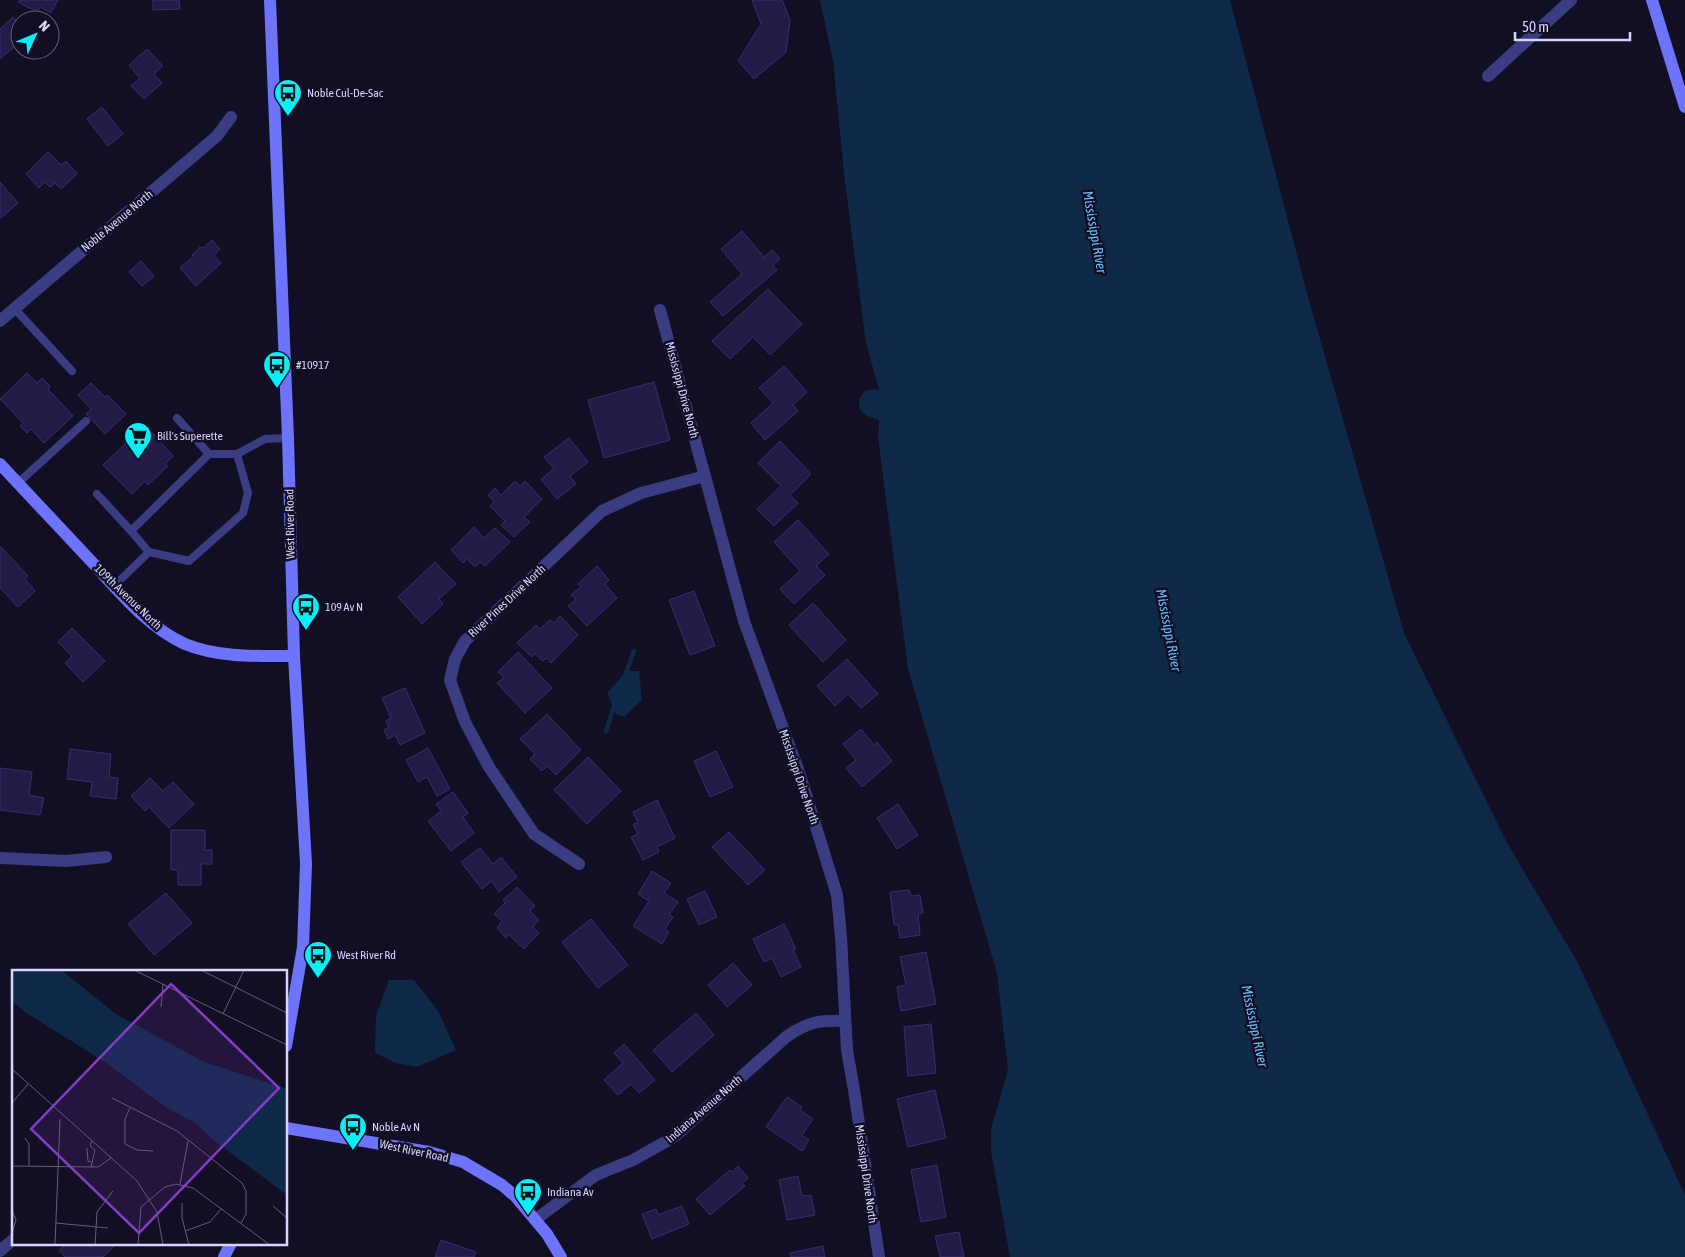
<svg xmlns="http://www.w3.org/2000/svg" width="1685" height="1257" viewBox="0 0 1685 1257" font-family="'Asap Condensed',sans-serif">
  <style>
    .water { fill: #0f2949 }
    .lines { fill: none; stroke-linecap: round; stroke-linejoin: round }
    .stream { stroke: #0f2949; stroke-width: 4.5 }
    .river { stroke: #0f2949; stroke-width: 28 }
    .building { fill: #221c46; stroke: #372e71 }
    .lane { stroke: #3b3d83; stroke-width: 8 }
    .street { stroke: #3b3d83; stroke-width: 12 }
    .secondary { stroke: #6e73fc; stroke-width: 12 }
    .labels { text-anchor: middle; stroke-width: 5; stroke-linejoin: round; paint-order: stroke }
    .poi-label { font-size: 12px; fill: #d7d4fe; stroke: #120f25; text-anchor: start }
    .street-label { font-size: 12px; fill: #d7d4fe; stroke: #120f25 }
    .water-label { font-size: 14px; font-style: italic; fill: #65bffc; stroke: #120f25 }
    .inset-road { fill: none; stroke: #615e7c; stroke-width: 1 }
    .view { fill: #843dc5; fill-opacity: 0.15; stroke: #843dc5; stroke-width: 2.5 }
    .inset-edge { fill: none; stroke: #d7d4fe; stroke-width: 2.5 }
  </style>
  <rect width="100%" height="100%" fill="#120f25"/>
  <!-- water -->
  <g class="water">
    <path d="M820 0H1230L1308 297 1404 633 1506 841 1578 963 1685 1195V1257H1010L991 1151V1129L1008 1070 997 973 908 669 878 437 881 397 866 343 845 182 833 61Z"/>
    <path d="M627 671H639L642 700 624 717 616 714 607 693Z"/>
    <path d="M389 980H414L438 1011 456 1050 417 1067 396 1063 375 1053 376 1016Z"/>
  </g>
  <g class="lines">
    <!-- stream -->
    <g class="stream">
      <path d="M624 678 634 651"/>
      <path d="M606 731 615 704"/>
    </g>
    <!-- river -->
    <path class="river" d="M873 403 916 420"/>
  </g>
  <!-- building -->
  <g class="building">
    <path d="M20 0H58L51 13 40 7 37 12 18 2Z"/>
    <path d="M153 0H179L180 9 153 10Z"/>
    <path d="M752 0H782L790 20 786 52 754 79 738 61 761 24Z"/>
    <path d="M13 17 20 24V42L0 59V29Z"/>
    <path d="M147 49 163 66 154 74 162 83 144 99 131 86 140 78 129 65Z"/>
    <path d="M102 107 123 134 108 146 87 119Z"/>
    <path d="M48 152 61 165 66 161 77 174 61 189 55 183 50 187 45 182 39 188 26 174Z"/>
    <path d="M0 182 18 203 1 218 0 217Z"/>
    <path d="M742 231 764 257 772 250 780 259 773 265 777 270 723 316 710 302 742 274 721 249Z"/>
    <path d="M212 240 220 249 214 255 221 263 196 286 180 268 194 256 192 255 200 247 203 248Z"/>
    <path d="M141 261 154 276 142 286 129 272Z"/>
    <path d="M768 289 802 324 770 355 753 337 730 359 712 341Z"/>
    <path d="M784 366 807 392 793 405 798 411 765 440 751 423 773 403 759 388Z"/>
    <path d="M27 373 37 383 42 378 50 386 48 389 73 416 44 443 31 429 27 433 20 426 23 423 0 399Z"/>
    <path d="M654 382 670 440 604 458 588 400Z"/>
    <path d="M91 383 105 397 107 395 126 414 105 434 86 414 91 409 78 395Z"/>
    <path d="M145 425 173 456 165 464 168 466 148 485 145 481 132 494 103 465Z"/>
    <path d="M569 438 588 462 570 476 576 484 557 499 541 479 554 469 544 457Z"/>
    <path d="M780 441 811 474 790 495 798 503 774 526 757 509 781 486 758 463Z"/>
    <path d="M515 481 520 486 525 481 542 499 524 517 530 522 514 537 501 525 505 521 490 506 494 502 488 495 495 488 501 495Z"/>
    <path d="M798 520 829 554 816 566 825 575 794 604 780 589 800 571 774 542Z"/>
    <path d="M474 527 484 538 495 528 510 542 485 566 480 562 475 567 467 559 463 563 451 550Z"/>
    <path d="M1 547 28 576 25 579 35 591 18 607 0 588V548Z"/>
    <path d="M435 562 456 584 439 599 443 604 422 624 398 597Z"/>
    <path d="M597 566 609 580 605 584 617 598 587 626 568 606 576 599 571 595 581 587 578 584Z"/>
    <path d="M694 591 715 646 690 655 669 600Z"/>
    <path d="M813 603 846 640 823 662 789 625Z"/>
    <path d="M560 616 578 635 551 663 546 658 543 661 535 654 532 657 517 643 536 625 540 629 550 620 554 623Z"/>
    <path d="M72 628 105 661 83 682 65 663 72 656 58 642Z"/>
    <path d="M518 652 552 688 525 713 497 683 504 678 498 672Z"/>
    <path d="M847 659 878 694 861 708 848 694 835 706 817 686Z"/>
    <path d="M405 688 425 733 400 745 395 735 388 739 384 730 389 727 386 721 391 718 382 698Z"/>
    <path d="M547 714 581 750 556 775 547 766 542 771 530 759 535 754 520 739Z"/>
    <path d="M861 729 874 745 877 742 892 761 862 787 846 768 856 760 843 744Z"/>
    <path d="M428 748 450 789 437 796 427 777 418 782 406 760Z"/>
    <path d="M70 749 111 754 109 777 118 778 116 799 90 796 92 782 67 779Z"/>
    <path d="M716 751 733 787 710 797 694 761Z"/>
    <path d="M588 757 621 791 587 824 554 790Z"/>
    <path d="M0 768 32 772 29 795 44 798 40 815 0 810Z"/>
    <path d="M150 778 163 791 173 782 194 804 169 828 149 807 145 811 131 796Z"/>
    <path d="M453 792 468 813 463 817 474 833 451 851 428 821 441 811 436 804Z"/>
    <path d="M657 800 675 838 657 847 659 852 643 860 631 837 638 834 633 824 638 823 633 812Z"/>
    <path d="M898 804 918 835 897 849 877 818Z"/>
    <path d="M171 830H205V850H212V864H201V885H178V870H171Z"/>
    <path d="M729 832 765 870 748 885 712 847Z"/>
    <path d="M480 848 493 864 501 857 517 877 499 892 492 881 482 889 461 862Z"/>
    <path d="M652 871 671 883 664 893 678 902 669 915 673 917 665 929 669 932 662 944 633 926 649 901 638 894Z"/>
    <path d="M517 887 535 906 530 911 539 920 533 927 539 933 524 949 509 935 506 938 497 928 502 921 494 914 505 903 503 900Z"/>
    <path d="M909 890 911 896 920 895 923 913 918 914 920 935 900 938 898 925H894L890 892Z"/>
    <path d="M705 891 717 917 699 925 687 899Z"/>
    <path d="M166 893 192 923 154 955 128 924Z"/>
    <path d="M591 919 628 965 598 988 562 942Z"/>
    <path d="M784 924 796 949 793 950 801 967 781 977 772 958 764 962 753 939Z"/>
    <path d="M926 952 936 1004 901 1011 897 987 906 985 900 957Z"/>
    <path d="M733 963 752 985 727 1007 708 985Z"/>
    <path d="M696 1013 714 1035 672 1072 653 1050Z"/>
    <path d="M931 1024 936 1073 908 1076 904 1027Z"/>
    <path d="M624 1044 655 1080 639 1093 631 1084 618 1095 604 1080 623 1063 614 1053Z"/>
    <path d="M935 1090 946 1138 908 1147 897 1099Z"/>
    <path d="M787 1097 802 1107 800 1110 813 1119 802 1135 809 1140 802 1151 766 1127Z"/>
    <path d="M937 1165 946 1217 921 1222 911 1170Z"/>
    <path d="M738 1166 748 1178 742 1183 745 1186 710 1215 696 1199 730 1170 732 1172Z"/>
    <path d="M798 1176 802 1196 811 1195 815 1215 787 1220 779 1180Z"/>
    <path d="M682 1206 689 1224 652 1239 642 1214 656 1209 658 1215Z"/>
    <path d="M959 1232 964 1257H940L935 1236Z"/>
    <path d="M441 1240 476 1252 474 1257H435Z"/>
    <path d="M67 1243H113L115 1245 103 1257H65L59 1250Z"/>
    <path d="M823 1246 825 1257H791L790 1253Z"/>
  </g>
  <g class="lines">
    <!-- lane -->
    <g class="lane">
      <path d="M14 308 72 371"/>
      <path d="M177 418 209 454H237"/>
      <path d="M18 483 86 421"/>
      <path d="M97 494 131 531"/>
      <path d="M149 552 131 531 209 454"/>
      <path d="M114 586 149 552 189 561 243 513 248 493 237 454 265 439 288 438"/>
    </g>
    <!-- street -->
    <g class="street">
      <path d="M1488 76 1571 0"/>
      <path d="M660 310 744 621 800 775 837 895 841 937 847 1050 854 1090 879 1257"/>
      <path d="M0 321 217 136 231 117"/>
      <path d="M0 858 66 861 106 857"/>
      <path d="M579 864 534 834 489 767 465 722 450 680 455 659 465 641 602 511 641 493 705 476"/>
      <path d="M536 1219 596 1175 633 1160 674 1137 786 1037C807 1022 819 1020 845 1021"/>
      <path d="M0 1251 14 1239"/>
    </g>
    <!-- secondary -->
    <g class="secondary">
      <path d="M270 0 288 438 294 656 306 864 303 947 286 1046"/>
      <path d="M1652 0 1685 107"/>
      <path d="M0 464C30 496 61 529 91 561 119 591 147 627 185 644 219 658 258 656 294 656"/>
      <path d="M286 1128 429 1152 463 1162 502 1185 515 1196 547 1234 561 1257"/>
      <path d="M224 1257 231 1243"/>
    </g>
  </g>
  <!-- icons -->
  <defs>
    <symbol id="bus-pin" viewBox="-11 -11 22 30"><path d="M0 17L-7.5 6A9.5 9.5 0 1 1 7.5 6Z" fill="#06f0f9" stroke="#120f25"/><path d="M-5-6H5V4H4V6H2V4H-2V6H-4V4H-5ZM-3.5-4V0h7V-4ZM-3.5 1.2v1.5H-2V1.2ZM2 1.2v1.5H3.5V1.2Z" fill="#111"/></symbol>
    <symbol id="supermarket-pin" viewBox="-11 -11 22 30"><path d="M0 17L-7.5 6A9.5 9.5 0 1 1 7.5 6Z" fill="#06f0f9" stroke="#120f25"/><path d="M-6-5.5h2.5l.6 2H6L4.5 2H-2.5L-4.4-4H-6ZM-1.5 3.2a1.3 1.3 0 1 0 .1 0ZM3 3.2a1.3 1.3 0 1 0 .1 0Z" fill="#111"/></symbol>
  </defs>
  <g fill-rule="evenodd">
    <use href="#bus-pin" x="272" y="77" width="32" height="43"/>
    <use href="#bus-pin" x="261" y="349" width="32" height="43"/>
    <use href="#supermarket-pin" x="122" y="420" width="32" height="43"/>
    <use href="#bus-pin" x="290" y="591" width="32" height="43"/>
    <use href="#bus-pin" x="302" y="939" width="32" height="43"/>
    <use href="#bus-pin" x="337" y="1111" width="32" height="43"/>
    <use href="#bus-pin" x="512" y="1176" width="32" height="43"/>
  </g>
  <g class="labels">
    <!-- poi labels -->
    <g class="poi-label">
      <text x="307" y="97">Noble Cul-De-Sac</text>
      <text x="296" y="369">#10917</text>
      <text x="157" y="440">Bill's Superette</text>
      <text x="325" y="611">109 Av N</text>
      <text x="337" y="959">West River Rd</text>
      <text x="372" y="1131">Noble Av N</text>
      <text x="547" y="1196">Indiana Av</text>
    </g>
    <!-- street labels -->
    <g class="street-label">
      <text transform="translate(117 221) rotate(-40)" y="4">Noble Avenue North</text>
      <text transform="translate(682 390) rotate(75)" y="4">Mississippi Drive North</text>
      <text transform="translate(290 524) rotate(-91)" y="4">West River Road</text>
      <text transform="translate(128 597) rotate(44)" y="4">109th Avenue North</text>
      <text transform="translate(507 601) rotate(-43)" y="4">River Pines Drive North</text>
      <text transform="translate(799 777) rotate(71)" y="4">Mississippi Drive North</text>
      <text transform="translate(704 1109) rotate(-41)" y="4">Indiana Avenue North</text>
      <text transform="translate(414 1151) rotate(12)" y="4">West River Road</text>
      <text transform="translate(866 1174) rotate(82)" y="4">Mississippi Drive North</text>
    </g>
    <!-- water labels -->
    <g class="water-label">
      <text transform="translate(1095 232) rotate(80)" y="5">Mississippi River</text>
      <text transform="translate(1169 630) rotate(79)" y="5">Mississippi River</text>
      <text transform="translate(1255 1026) rotate(78)" y="5">Mississippi River</text>
    </g>
  </g>
  <!-- overview -->
  <g transform="translate(12 970)">
    <rect width="275" height="275" fill="#120f25"/>
    <path d="M0 0H49L104 44 190 91 275 119V225L200 169 185 154 152 136 93 92 13 42 0 31Z" fill="#0f2949"/>
    <path class="inset-road" d="M122 0 275 75M189 0 275 43M149 37 151 14M211 44 232 0M0 99 125 211 145 242 151 275M100 128 165 161 230 213 234 221V244L229 253M0 133 16 114M118 138 113 149V174L125 180 141 181M13 168 17 174V196M75 178 76 191 79 192M0 196 86 197 99 188M79 197 83 180 78 176 80 171M168 214 176 171M170 233V248L177 275M261 236 275 248M0 240 4 250 0 263M44 253 96 258M173 261 198 252 209 239M43 275 48 149M83 275 85 242 101 221M126 275 129 237 153 217 164 214 181 218 258 275"/>
    <path class="view" d="M159 14 267 118 127 263 19 159Z"/>
    <rect width="275" height="275" class="inset-edge"/>
  </g>
  <!-- north arrow -->
  <g transform="translate(35 35) rotate(46)"><circle r="24" fill="#120f25" stroke="#615e7c"/>
  <path d="M0-4L9 19L0 12L-9 19Z" fill="#06f0f9"/>
  <text y="-8" font-size="14" font-weight="bold" text-anchor="middle" fill="#d7d4fe">N</text>
  </g>
  <!-- scale -->
  <path d="M1515 32v8h115v-8" fill="none" stroke="#d7d4fe" stroke-width="2.5"/>
  <text x="1522" y="32" font-size="15" fill="#d7d4fe" stroke="#120f25" stroke-width="4" paint-order="stroke">50 m</text>
</svg>
